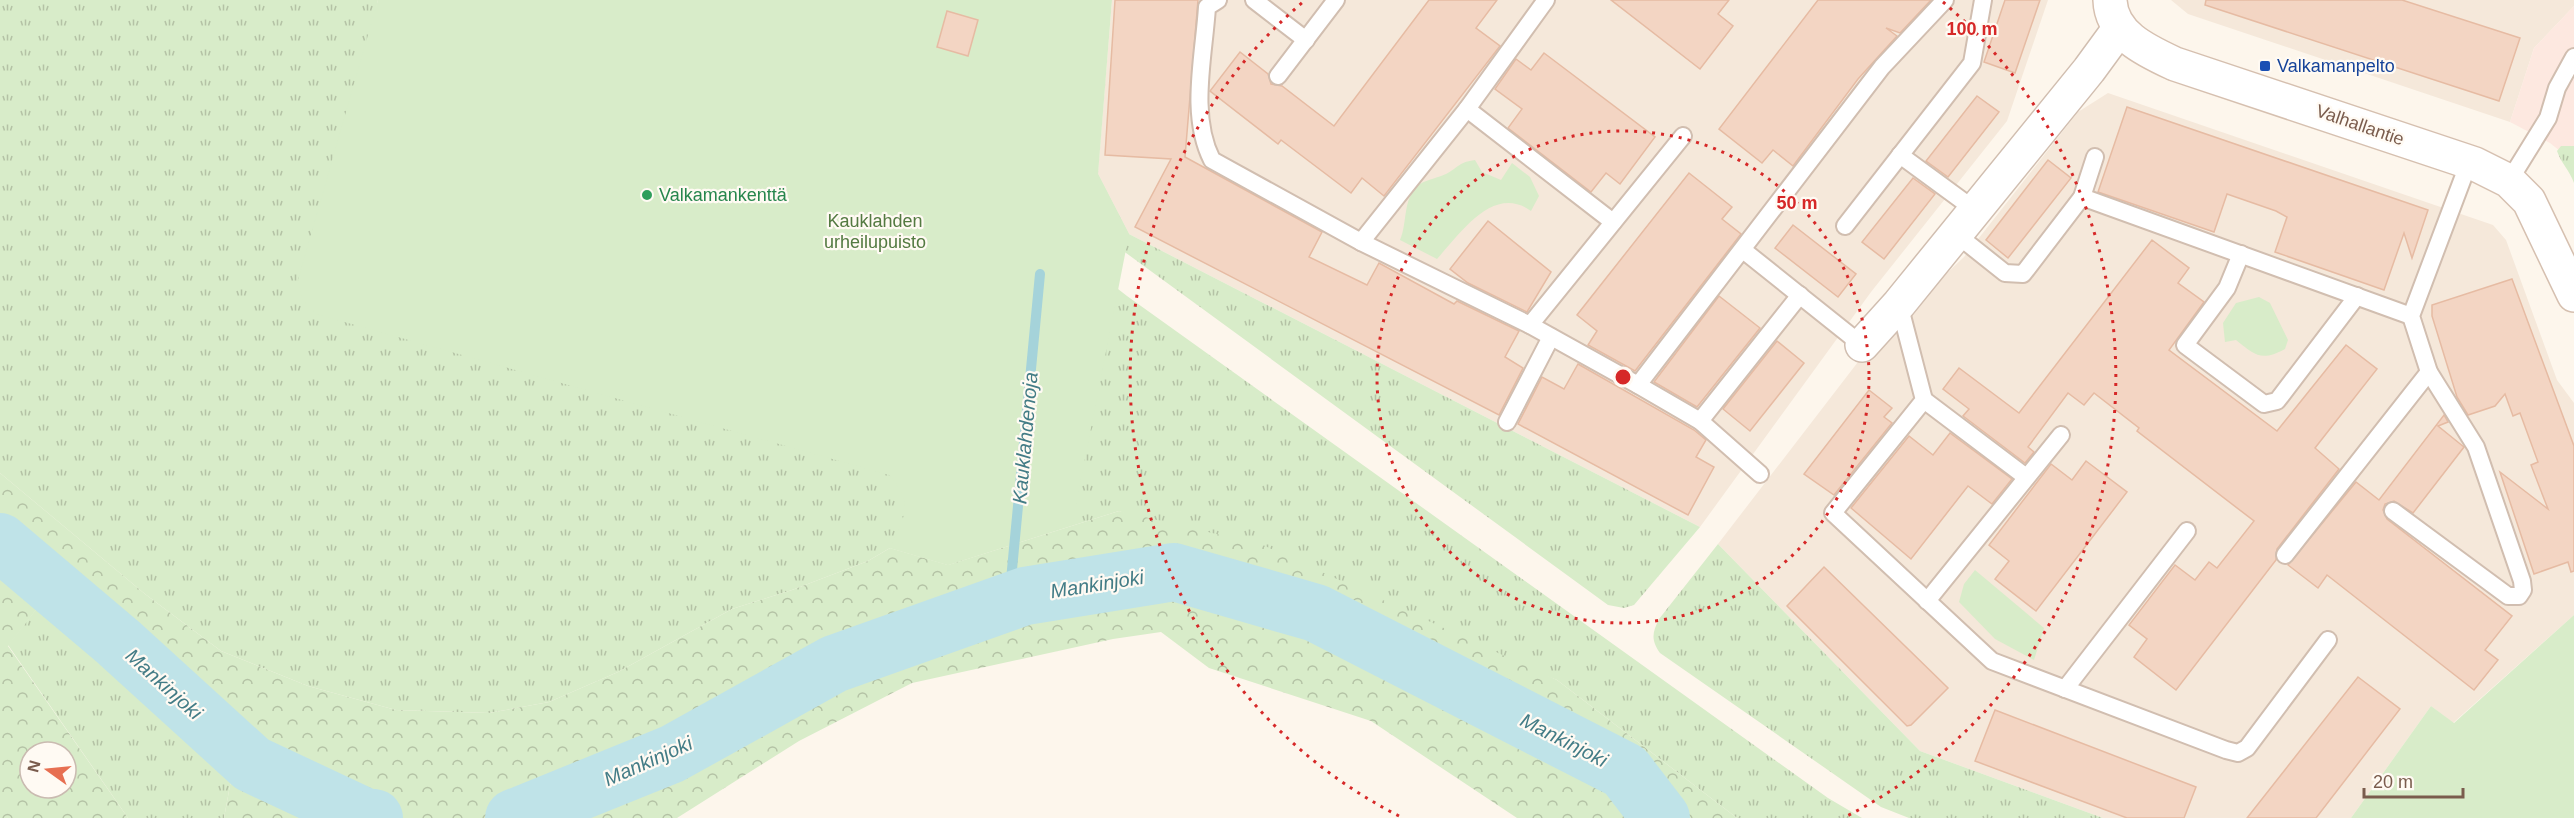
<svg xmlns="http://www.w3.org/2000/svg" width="2574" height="818" viewBox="0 0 2574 818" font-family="Arial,sans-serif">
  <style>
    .residential { fill: #f5e8da }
    .commercial { fill: #fde8e0 }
    .grass { fill: url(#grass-tufts) }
    .forest { fill: url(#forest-crowns); fill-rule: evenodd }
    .park { fill: #d8ecc9 }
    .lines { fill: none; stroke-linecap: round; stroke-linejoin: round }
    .stream { stroke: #a5d3da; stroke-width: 10 }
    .river { stroke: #bfe3e8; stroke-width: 58 }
    .building { fill: #f3d5c3; stroke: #e6bba3; stroke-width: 1.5 }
    .lane-casing { stroke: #d1beb0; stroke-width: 20 }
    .street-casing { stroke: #d1beb0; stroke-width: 36 }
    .secondary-casing { stroke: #d6c0b0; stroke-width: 36 }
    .lane { stroke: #fff; stroke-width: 16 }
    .street { stroke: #fff; stroke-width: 33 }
    .secondary { stroke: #fff; stroke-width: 33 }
    .ring { fill: none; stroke: #d62828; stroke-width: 3; stroke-dasharray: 3 6 }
    .transit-dot { fill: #1a4fb4; stroke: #fffaf3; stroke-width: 2 }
    .leisure-dot { fill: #2e9e5b; stroke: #fffaf3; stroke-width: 2 }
    .labels { text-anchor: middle; stroke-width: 4.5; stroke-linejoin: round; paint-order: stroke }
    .transit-label { font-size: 18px; fill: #164399; stroke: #fffaf3; text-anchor: start }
    .street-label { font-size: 18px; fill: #7a5c4d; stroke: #fffaf3 }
    .leisure-label { font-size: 18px; fill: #27864d; stroke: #fffaf3; text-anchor: start }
    .park-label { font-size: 18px; fill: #537a41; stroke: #fffaf3 }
    .water-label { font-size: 20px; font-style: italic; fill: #437c86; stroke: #fffaf3 }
    .centre { fill: #d62828; stroke: #fffaf3; stroke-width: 3 }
    .ring-label { font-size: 18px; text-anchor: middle; font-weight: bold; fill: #d62828; stroke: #fffaf3; stroke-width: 4.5; stroke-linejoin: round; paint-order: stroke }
  </style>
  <defs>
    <pattern id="grass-tufts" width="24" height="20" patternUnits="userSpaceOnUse" patternTransform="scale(1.5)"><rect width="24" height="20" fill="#d8ecc9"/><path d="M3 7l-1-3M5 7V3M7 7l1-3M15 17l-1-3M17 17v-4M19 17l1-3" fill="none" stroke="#b4c2a5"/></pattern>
    <pattern id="forest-crowns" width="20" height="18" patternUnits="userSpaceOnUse" patternTransform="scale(1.5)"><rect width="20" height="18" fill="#d8ecc9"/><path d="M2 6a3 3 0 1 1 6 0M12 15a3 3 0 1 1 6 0" fill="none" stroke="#b4c2a5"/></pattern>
  </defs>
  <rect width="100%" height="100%" fill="#fdf6ec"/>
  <!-- residential -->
  <g class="residential">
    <path d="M1112 0H2048L2007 121 1871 292 1700 527 1129 234 1098 174Z"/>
    <path d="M2171 0H2574V6L2534 48 2510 122 2188 14Z"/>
    <path d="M2108 93 2493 225 2506 240 2557 380 2574 403V615L2453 723 2431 706 2351 818H2103L1920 751 1718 544 1871 345 1964 257 2078 112Z"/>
  </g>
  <!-- commercial -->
  <path class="commercial" d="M2574 6V169L2565 155 2550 143 2510 122 2534 48Z"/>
  <!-- grass -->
  <g class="grass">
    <path d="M0 0H378L376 10 1086 264 1127 296 1828 798 1862 818H1737L1557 680 1119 511 948 565 890 548 868 561 792 590 732 609 618 672 549 702 489 713 396 710 308 686 221 651 145 594 0 473Z"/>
    <path d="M1112 0 1098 174 1129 234 1700 527 1634 605 1624 608 1608 605 1111 242 1094 221Z"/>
    <path d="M2561 146H2574V183C2570 171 2561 163 2557 151Z"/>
    <path d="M1718 544 1920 751 2103 818H1909L1881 807 1660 653C1651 640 1652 633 1659 619Z"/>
    <path d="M60 579 240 731 224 818H128L8 645Z"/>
  </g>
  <!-- forest -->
  <path class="forest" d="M0 473 145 594 221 651 308 686 396 710 489 713 549 702 618 672 732 609 792 590 868 561 890 548 948 565 1119 511 1263 545 1557 680 1737 818H1517L1371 721 1209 668 1161 632 1113 639 912 683 799 741 677 818H224L240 731 60 579 8 646 128 818H0ZM30 752H66V788H30Z"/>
  <!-- park -->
  <g class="park">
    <path d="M378 0H1112L1098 174 1129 234 1072 525 948 565 890 548C905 517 914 503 889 475L316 314 303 300 298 280Z"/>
    <path d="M1475 160 1482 172 1501 180 1512 163 1530 177 1539 196 1531 211C1493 184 1461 233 1437 259L1400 240C1408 222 1402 197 1420 184 1428 179 1438 178 1446 174 1459 167 1459 162 1475 160Z"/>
    <path d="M2259 297 2270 303 2288 340 2285 349C2261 362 2255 355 2236 340L2225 342 2223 323 2236 303Z"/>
    <path d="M1975 570 2044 628 2034 660 1995 639 1959 602 1964 584Z"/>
    <path d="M2574 615V818H2351L2431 706 2454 723Z"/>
  </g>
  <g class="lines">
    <!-- stream -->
    <path class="stream" d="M1009 601 1040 274"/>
    <!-- river -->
    <g class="river">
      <path d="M0 542 118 642 252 764 365 817 374 818"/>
      <path d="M514 818 672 754 834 664 1025 596 1174 572 1316 613 1625 771 1661 818"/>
    </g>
  </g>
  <!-- building -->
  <g class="building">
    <path d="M1115 0H1198L1185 157 1322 232 1309 257 1367 285 1379 263 1454 304 1457 301 1519 331 1505 357 1523 368 1499 415 1135 227 1171 159 1105 155Z"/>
    <path d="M1429 0H1497L1476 28 1500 46 1384 196 1362 178 1351 193 1281 140 1278 144 1210 91 1240 52 1268 74 1271 84 1282 86 1334 126Z"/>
    <path d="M1611 0H1729L1718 14 1733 26 1700 69Z"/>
    <path d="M1818 0H1931L1900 33 1886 28 1897 36 1858 79 1793 166 1773 150 1762 163 1719 129Z"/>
    <path d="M2005 0H2040L2015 73 1984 62Z"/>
    <path d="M2206 0H2402L2520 38 2499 101 2205 5Z"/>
    <path d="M947 11 978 20 968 56 937 47Z"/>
    <path d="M1544 53 1655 137 1620 184 1606 173 1591 192 1508 128 1522 109 1495 89 1516 59 1531 70Z"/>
    <path d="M1977 96 1999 112 1948 177 1926 161Z"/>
    <path d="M2127 107 2428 210 2412 258 2404 233 2384 290 2275 252 2287 217 2276 211 2227 194 2214 232 2098 192Z"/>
    <path d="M2048 160 2071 178 2008 258 1986 240Z"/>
    <path d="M1689 173 1732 207 1722 219 1741 234 1635 371 1588 345 1597 331 1577 315Z"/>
    <path d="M1913 178 1935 194 1884 259 1862 242Z"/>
    <path d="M1488 221 1551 272 1527 312 1468 283 1450 269Z"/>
    <path d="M1793 225 1856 274 1838 297 1775 248Z"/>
    <path d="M2152 240 2189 268 2178 283 2204 302 2169 350 2277 431 2346 345 2377 369 2315 448 2339 469 2277 549 2276 560 2176 690 2134 657 2147 639 2129 625 2175 565 2195 580 2209 562 2217 568 2254 521 2137 431 2139 428 2094 393 2084 405 2068 393 2028 447 2034 452 2025 463 1963 416 1969 409 1943 389 1959 368 2019 413Z"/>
    <path d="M2512 279 2574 446V571L2571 572 2568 562 2534 574 2500 472 2548 509 2531 465 2538 462 2520 413 2513 416 2505 394 2495 406 2468 415 2457 397 2432 316V305Z"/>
    <path d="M1719 296 1760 328 1697 407 1654 382Z"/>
    <path d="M1777 341 1804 363 1750 431 1723 409Z"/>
    <path d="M1578 364 1694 430 1706 440 1696 457 1714 467 1688 515 1518 424 1542 377 1564 389Z"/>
    <path d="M1869 390 1892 408 1884 417 1892 423 1834 495 1804 474Z"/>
    <path d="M2444 415 2448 422 2438 426 2464 447 2413 513 2394 501 2385 504 2383 510 2387 519 2512 616 2485 650 2498 660 2474 690 2327 575 2318 588 2288 565 2356 482 2379 500Z"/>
    <path d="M1950 433 2012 479 1992 504 1968 486 1911 559 1851 508 1909 436 1933 455Z"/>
    <path d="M2086 461 2127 492 2036 611 1995 579 2009 561 1989 545 2051 464 2072 480Z"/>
    <path d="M1824 567 1948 688 1911 725 1907 726 1787 606Z"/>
    <path d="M2358 677 2400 709 2316 818H2247Z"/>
    <path d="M1995 710 2196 787 2184 818H2127L1975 761Z"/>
  </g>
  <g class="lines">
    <defs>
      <g id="lane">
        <path d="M1218 0 1207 7C1204 56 1189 115 1212 160L1361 242 1530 325 1638 385 1700 421 1760 474"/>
        <path d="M1254 0 1306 40"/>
        <path d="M1278 76 1336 0"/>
        <path d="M1467 109 1613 222"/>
        <path d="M1900 155 1975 210"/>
        <path d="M2509 181 2548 118 2557 88 2574 57"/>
        <path d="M2082 197 2411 316"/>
        <path d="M1845 226 1972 63 1983 0"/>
        <path d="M1956 234 2005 273 2023 274 2082 197 2095 157"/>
        <path d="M1361 242 1467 109 1546 0"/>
        <path d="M1743 250 1862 345"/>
        <path d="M2241 254 2227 288 2185 345 2264 404 2277 401 2357 296"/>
        <path d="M1899 304 1924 400 1833 513 1992 661 2226 750 2238 753 2247 748 2328 640"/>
        <path d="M1530 325 1683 136"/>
        <path d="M1638 385 1882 67 1945 0"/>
        <path d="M1924 400 2026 477"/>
        <path d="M1700 421 1800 295"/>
        <path d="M1507 422 1551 337"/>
        <path d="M2393 511 2508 596H2519L2523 590 2522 581 2476 447 2429 372"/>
        <path d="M2285 555 2429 372 2411 316 2469 162"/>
        <path d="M1927 601 2061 435"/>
        <path d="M2065 689 2187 531"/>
      </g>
      <path id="street" d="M1862 345 1899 304 2089 70 2119 29"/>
      <path id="secondary" d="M2110 0C2111 35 2147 51 2175 64L2475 164 2509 181 2529 201 2574 295"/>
    </defs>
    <!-- lane casing -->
    <use href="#lane" class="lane-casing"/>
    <!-- street casing -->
    <use href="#street" class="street-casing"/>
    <!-- secondary casing -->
    <use href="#secondary" class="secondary-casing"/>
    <!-- lane -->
    <use href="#lane" class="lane"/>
    <!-- street -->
    <use href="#street" class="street"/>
    <!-- secondary -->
    <use href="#secondary" class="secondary"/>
  </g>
  <!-- distance rings -->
  <g class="ring">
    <circle cx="1623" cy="377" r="246"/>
    <path d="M1399 816A493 493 0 0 1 1303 2M1943 2A493 493 0 0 1 1847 816"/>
  </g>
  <!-- markers -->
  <rect class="transit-dot" x="2259" y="60" width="12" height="12" rx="3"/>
  <circle class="leisure-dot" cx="647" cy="195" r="6"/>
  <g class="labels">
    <!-- transit labels -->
    <g class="transit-label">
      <text x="2277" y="72">Valkamanpelto</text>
    </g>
    <!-- street labels -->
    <g class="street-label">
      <text transform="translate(2360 125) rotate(19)" y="6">Valhallantie</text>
    </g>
    <!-- leisure labels -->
    <g class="leisure-label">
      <text x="659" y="201">Valkamankenttä</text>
    </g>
    <!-- park labels -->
    <g class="park-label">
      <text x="875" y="227">Kauklahden<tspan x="875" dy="21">urheilupuisto</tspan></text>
    </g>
    <!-- water labels -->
    <g class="water-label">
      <text transform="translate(1025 438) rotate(-85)" y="7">Kauklahdenoja</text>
      <text transform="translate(1097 584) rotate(-9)" y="7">Mankinjoki</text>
      <text transform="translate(164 684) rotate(42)" y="7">Mankinjoki</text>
      <text transform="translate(1564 740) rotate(27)" y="7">Mankinjoki</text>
      <text transform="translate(648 761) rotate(-24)" y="7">Mankinjoki</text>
    </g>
  </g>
  <circle cx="1623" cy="377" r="9" class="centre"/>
  <g class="ring-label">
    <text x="1972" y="35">100 m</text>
    <text x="1797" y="209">50 m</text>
  </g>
  <!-- north arrow -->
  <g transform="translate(48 770) rotate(285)"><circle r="28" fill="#fffaf3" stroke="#cabbb1" stroke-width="1.5"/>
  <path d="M0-4.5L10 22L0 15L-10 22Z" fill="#e76f51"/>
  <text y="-9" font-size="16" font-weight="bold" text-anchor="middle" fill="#7a5c4d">N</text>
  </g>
  <!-- scale -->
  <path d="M2364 788v9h99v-9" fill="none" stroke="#7a5c4d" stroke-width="3"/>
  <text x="2373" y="788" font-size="18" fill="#7a5c4d" stroke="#fffaf3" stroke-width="4.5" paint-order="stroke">20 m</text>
</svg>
